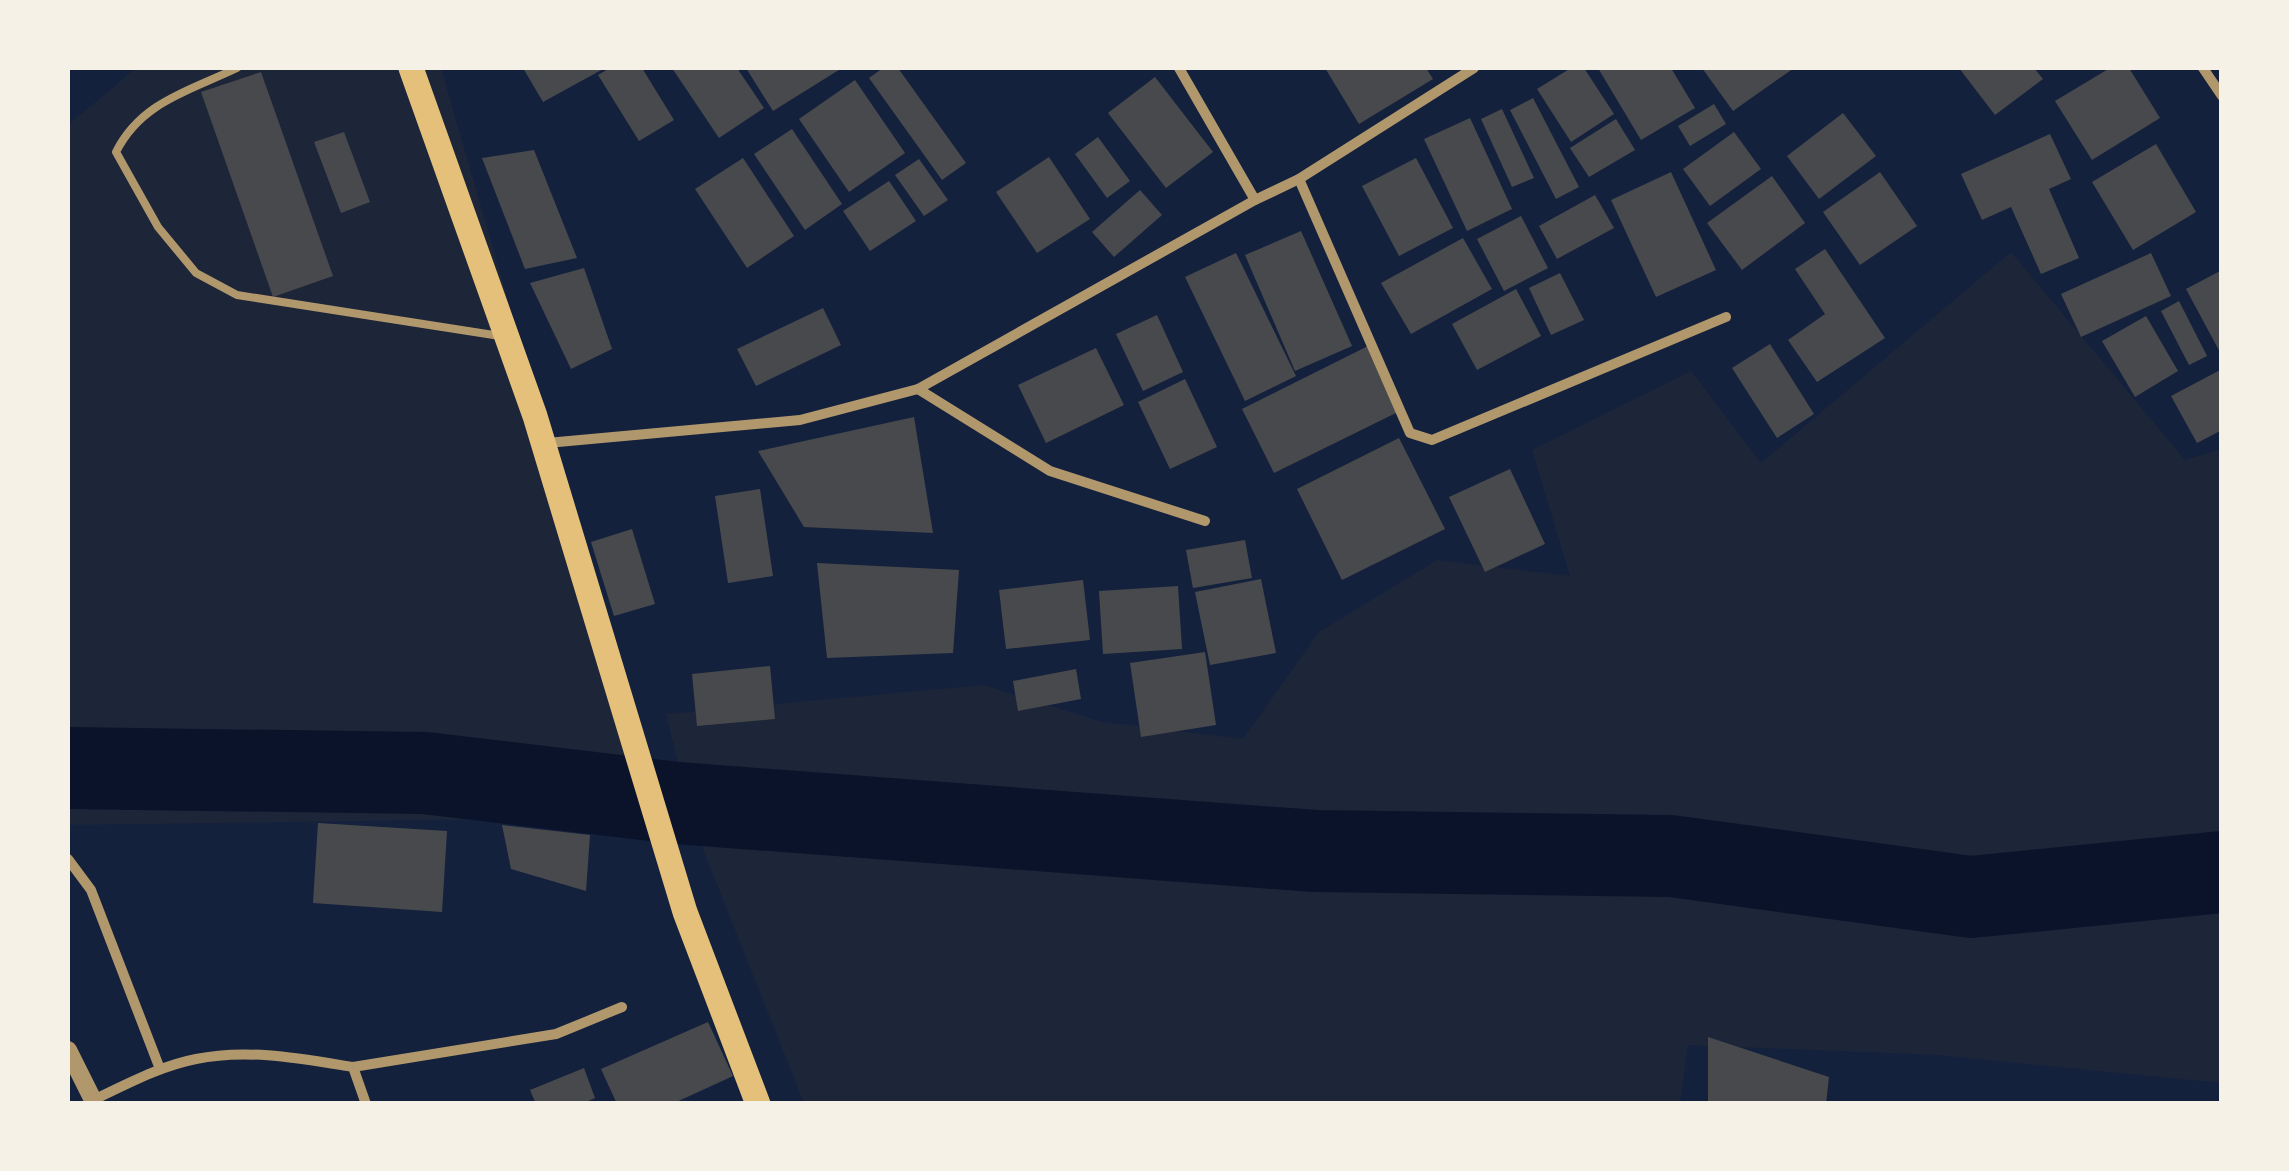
<svg xmlns="http://www.w3.org/2000/svg" width="2289" height="1171" viewBox="0 0 2289 1171" font-family="Montserrat,sans-serif">
  <style>
    .green { fill: #1d2539 }
    .lines { fill: none; stroke-linecap: round; stroke-linejoin: round }
    .river { stroke: #0b132b; stroke-width: 82 }
    .building { fill: #48494c }
    .service { stroke: #b1986c; stroke-width: 8 }
    .minor { stroke: #b1986c; stroke-width: 10 }
    .tertiary { stroke: #b1986c; stroke-width: 18 }
    .primary { stroke: #e5c07b; stroke-width: 25 }
  </style>
  <rect width="100%" height="100%" fill="#14213d"/>
  <!-- green -->
  <g class="green">
    <path d="M136 68H441L657 817 68 825V125Z"/>
    <path d="M2011 252 2185 460 2221 449V1083L1939 1055 1688 1045 1680 1103H804L695 829 666 714 984 685 1102 722 1243 739 1319 632 1437 560 1570 576 1532 450 1691 371 1761 463Z"/>
  </g>
  <g class="lines">
    <!-- river -->
    <path class="river" d="M68 768 425 773 677 803 1315 851 1671 856 1971 897 2222 872"/>
  </g>
  <!-- building -->
  <g class="building">
    <path d="M523 68H605L543 102Z"/>
    <path d="M610 68H642L674 120 639 141 598 75Z"/>
    <path d="M672 68H737L764 108 719 138Z"/>
    <path d="M746 68H842L773 111Z"/>
    <path d="M883 68H898L966 163 942 180 869 78Z"/>
    <path d="M1325 68H1426L1433 79 1359 124Z"/>
    <path d="M1571 68H1584L1614 114 1571 142 1537 89Z"/>
    <path d="M1598 68H1671L1695 108 1641 140Z"/>
    <path d="M1702 68H1794L1733 111Z"/>
    <path d="M1959 68H2034L2043 79 1995 115Z"/>
    <path d="M2110 68H2129L2160 118 2092 160 2055 101Z"/>
    <path d="M261 72 333 276 273 297 201 92Z"/>
    <path d="M1155 77 1213 152 1166 188 1108 113Z"/>
    <path d="M855 80 905 153 849 192 799 119Z"/>
    <path d="M1533 98 1579 187 1556 199 1510 110Z"/>
    <path d="M1714 104 1726 124 1690 146 1678 126Z"/>
    <path d="M1502 109 1534 178 1512 187 1481 119Z"/>
    <path d="M1843 113 1876 156 1819 199 1787 156Z"/>
    <path d="M1470 118 1512 209 1467 231 1424 139Z"/>
    <path d="M1616 119 1635 150 1589 177 1570 148Z"/>
    <path d="M792 129 842 204 805 230 754 154Z"/>
    <path d="M344 132 370 202 341 213 314 142Z"/>
    <path d="M1734 132 1761 169 1710 206 1683 169Z"/>
    <path d="M2050 134 2071 179 2049 189 2079 258 2041 274 2011 207 1982 220 1961 174Z"/>
    <path d="M1098 137 1130 181 1107 198 1075 154Z"/>
    <path d="M2156 144 2196 212 2133 250 2092 182Z"/>
    <path d="M534 150 577 258 525 269 482 158Z"/>
    <path d="M1049 157 1090 219 1037 253 996 192Z"/>
    <path d="M743 158 794 236 747 268 695 189Z"/>
    <path d="M1416 158 1453 228 1399 256 1362 186Z"/>
    <path d="M919 159 948 200 924 216 895 175Z"/>
    <path d="M1671 172 1716 270 1656 297 1611 200Z"/>
    <path d="M1880 172 1917 226 1860 265 1823 212Z"/>
    <path d="M1772 176 1805 223 1742 270 1707 223Z"/>
    <path d="M889 181 916 221 870 251 843 211Z"/>
    <path d="M1140 190 1162 215 1114 257 1092 232Z"/>
    <path d="M1595 195 1614 228 1557 259 1539 226Z"/>
    <path d="M1521 216 1548 268 1504 291 1477 239Z"/>
    <path d="M1301 231 1352 346 1295 371 1245 255Z"/>
    <path d="M1463 238 1492 289 1411 334 1381 283Z"/>
    <path d="M1825 249 1885 338 1817 382 1788 340 1825 314 1795 269Z"/>
    <path d="M1236 253 1296 376 1245 401 1185 277Z"/>
    <path d="M2151 253 2171 296 2081 337 2061 294Z"/>
    <path d="M584 268 612 349 571 369 530 283Z"/>
    <path d="M2222 270V356L2186 289Z"/>
    <path d="M1560 273 1584 320 1551 335 1529 288Z"/>
    <path d="M1516 289 1541 336 1477 370 1452 324Z"/>
    <path d="M2179 301 2207 356 2189 365 2161 311Z"/>
    <path d="M823 308 841 345 756 386 737 349Z"/>
    <path d="M1157 315 1183 372 1143 391 1116 334Z"/>
    <path d="M2146 316 2178 371 2135 397 2102 341Z"/>
    <path d="M1770 344 1814 414 1777 438 1732 368Z"/>
    <path d="M1368 346 1400 411 1274 473 1242 409Z"/>
    <path d="M1096 348 1124 405 1046 443 1018 385Z"/>
    <path d="M2222 369V430L2197 443 2171 396Z"/>
    <path d="M1185 379 1217 447 1170 469 1138 402Z"/>
    <path d="M914 417 933 533 804 527 758 451Z"/>
    <path d="M1399 438 1445 529 1342 580 1297 489Z"/>
    <path d="M1510 469 1545 544 1485 572 1449 497Z"/>
    <path d="M760 489 773 576 728 583 715 496Z"/>
    <path d="M632 529 655 604 614 616 591 542Z"/>
    <path d="M1245 540 1252 578 1193 588 1186 550Z"/>
    <path d="M817 563 959 570 953 653 827 658Z"/>
    <path d="M1261 579 1276 653 1210 665 1195 592Z"/>
    <path d="M1083 580 1090 640 1006 649 999 590Z"/>
    <path d="M1178 586 1182 649 1103 654 1099 591Z"/>
    <path d="M1205 652 1216 725 1141 737 1130 663Z"/>
    <path d="M770 666 775 719 697 726 692 674Z"/>
    <path d="M1076 669 1081 699 1018 711 1013 681Z"/>
    <path d="M318 823 447 831 442 912 313 903Z"/>
    <path d="M502 825 590 835 586 891 511 869Z"/>
    <path d="M708 1022 733 1076 672 1104H617L601 1069Z"/>
    <path d="M1708 1037 1829 1077 1826 1104H1708Z"/>
    <path d="M584 1068 595 1098 582 1104H536L530 1090Z"/>
  </g>
  <g class="lines">
    <!-- service -->
    <path class="service" d="M237 68C189 91 141 102 116 152L158 227 196 273 237 295 500 336"/>
    <!-- minor -->
    <g class="minor">
      <path d="M1179 68 1255 200"/>
      <path d="M2203 68 2222 96"/>
      <path d="M1299 179 1410 433 1432 440 1726 317"/>
      <path d="M918 389 1050 471 1205 521"/>
      <path d="M547 443 800 420 918 389 1255 200 1299 179 1474 68"/>
      <path d="M68 859 91 890 160 1069"/>
      <path d="M353 1067 556 1034 622 1007"/>
      <path d="M93 1100C127 1084 160 1066 196 1059 247 1048 303 1059 353 1067L366 1104"/>
    </g>
    <!-- tertiary -->
    <path class="tertiary" d="M68 1050 95 1104"/>
    <!-- primary -->
    <path class="primary" d="M411 68 535 416 685 912 758 1104"/>
  </g>
  <!-- border -->
  <rect width="2289" height="1171" fill="none" stroke="#f6f1e7" stroke-width="140"/>
</svg>
